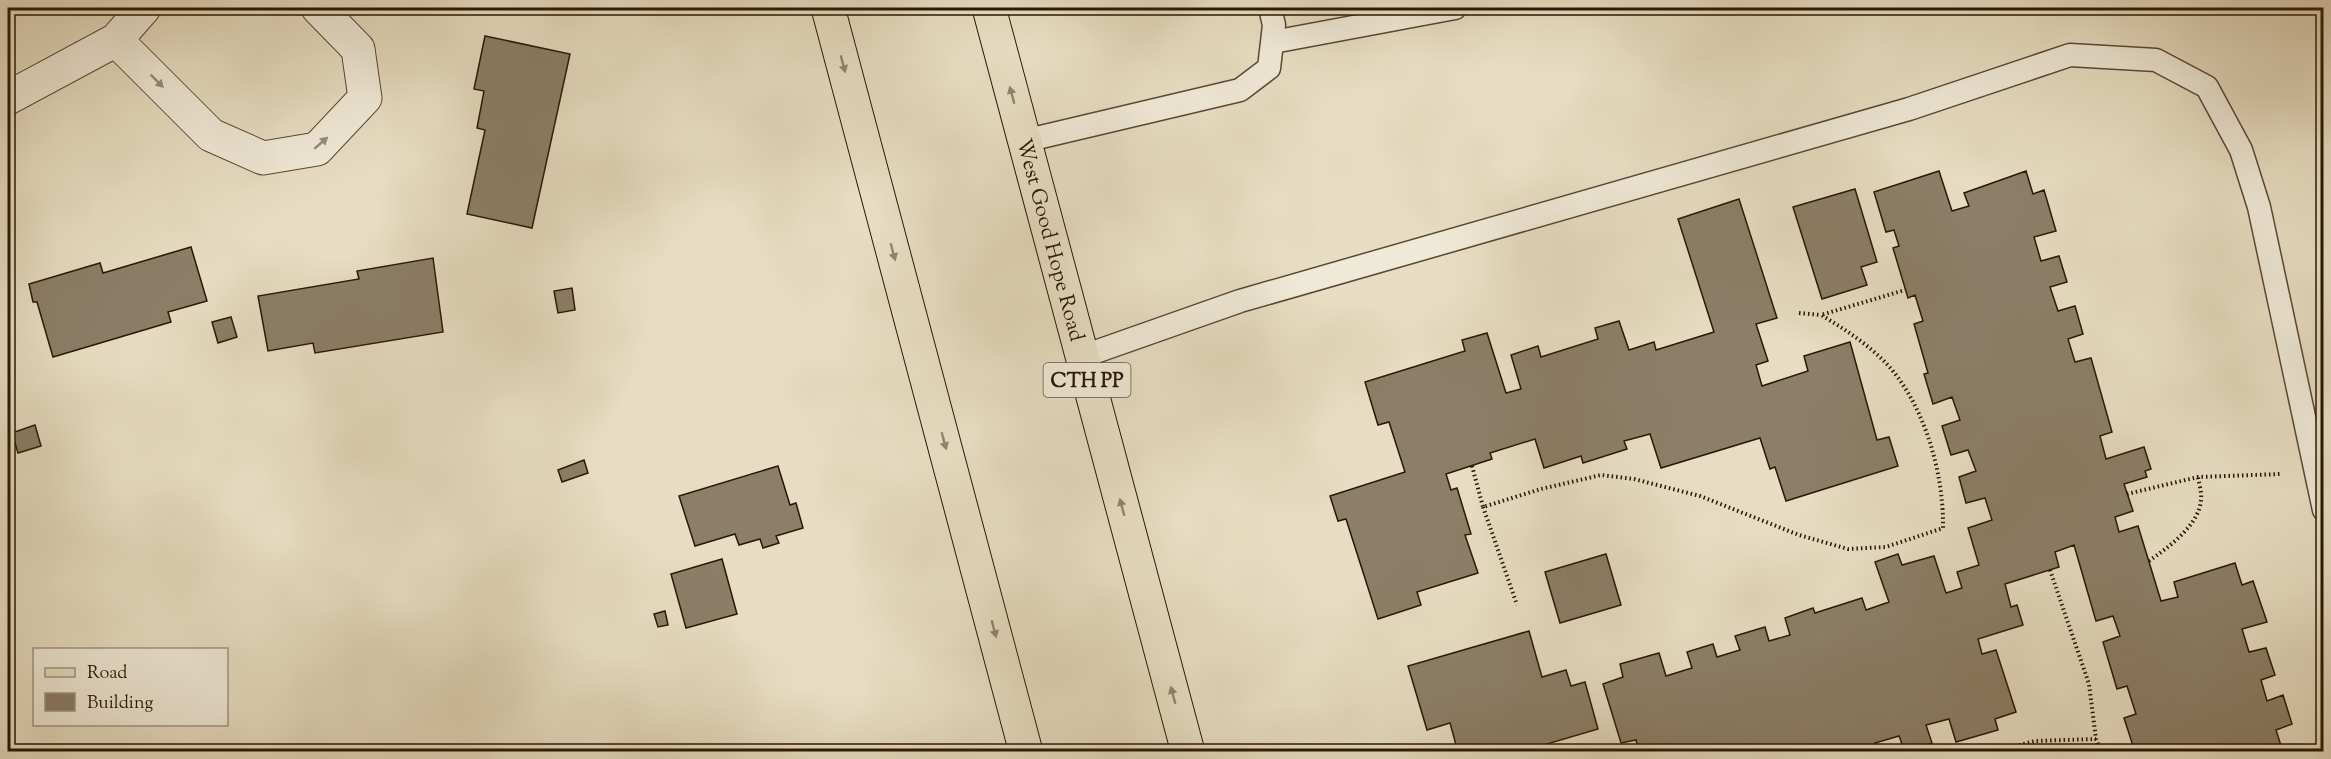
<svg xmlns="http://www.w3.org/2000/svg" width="2331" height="759" viewBox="0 0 2331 759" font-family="'Sorts Mill Goudy',serif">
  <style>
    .building { fill: #8c7e68; stroke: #2a1706; stroke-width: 1.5 }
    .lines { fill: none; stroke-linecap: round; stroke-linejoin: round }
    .service-casing { stroke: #594835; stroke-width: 25 }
    .minor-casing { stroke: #594835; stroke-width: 35 }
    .primary-casing { stroke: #2a1706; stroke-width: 35 }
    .path { stroke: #2a1706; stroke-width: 4; stroke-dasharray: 1.5 3; stroke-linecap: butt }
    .service { stroke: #efe9d7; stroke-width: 22 }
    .minor { stroke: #efe9d7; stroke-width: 33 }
    .primary { stroke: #e7ddc2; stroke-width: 33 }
    .oneway { fill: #92846d }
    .oneway2 { fill: #968a79 }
    .labels { text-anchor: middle; stroke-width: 5; stroke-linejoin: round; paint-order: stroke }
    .shield { fill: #efe9d7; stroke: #655645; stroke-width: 1.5 }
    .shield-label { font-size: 20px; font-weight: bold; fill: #2a1706 }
    .street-label { font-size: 21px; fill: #2a1706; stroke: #efe9d7 }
  </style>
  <rect width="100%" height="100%" fill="#e7ddc2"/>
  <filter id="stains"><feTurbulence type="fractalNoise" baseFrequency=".00333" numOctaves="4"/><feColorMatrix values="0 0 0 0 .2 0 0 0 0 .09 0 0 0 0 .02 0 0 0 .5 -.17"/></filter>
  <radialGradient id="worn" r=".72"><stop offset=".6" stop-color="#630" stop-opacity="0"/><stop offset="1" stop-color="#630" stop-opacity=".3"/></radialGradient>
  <!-- building -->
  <g class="building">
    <path d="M485 36 570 54 532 228 467 214 485 130 477 128 484 91 474 89Z"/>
    <path d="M1939 171 1952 211 1969 206 1964 193 2026 171 2033 194 2044 190 2056 231 2034 237 2041 261 2059 256 2067 282 2050 287 2058 311 2075 306 2083 334 2068 339 2075 362 2091 358 2112 432 2100 436 2106 459 2144 447 2151 469 2145 471 2147 477 2124 484 2133 511 2115 517 2119 532 2138 526 2161 601 2178 597 2174 582 2235 563 2242 585 2253 581 2267 622 2242 629 2249 652 2266 648 2275 675 2261 680 2267 701 2283 695 2292 724 2276 730 2283 752H2135L2124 718 2136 714 2127 686 2117 689 2103 642 2120 636 2113 616 2096 621 2074 545 2055 552 2059 567 2005 584 2011 607 2017 605 2023 625 1978 639 1982 654 1996 650 2016 712 1995 719 1998 730 1956 742 1949 719 1926 725 1932 743 1908 752H1905L1899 736 1875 743 1877 752H1639L1636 740 1621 743 1603 684 1623 677 1620 664 1659 653 1666 676 1692 668 1687 652 1713 644 1717 657 1740 650 1735 636 1765 627 1769 641 1790 635 1785 618 1813 608 1815 613 1862 598 1866 610 1889 602 1875 562 1898 554 1902 565 1934 556 1946 593 1962 588 1957 572 1979 565 1968 528 1992 520 1985 498 1966 503 1959 477 1976 471 1968 450 1951 455 1942 426 1960 420 1952 397 1933 404 1924 374 1928 373 1914 324 1923 321 1915 295 1908 298 1893 248 1899 246 1894 230 1886 232 1874 192Z"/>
    <path d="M1855 189 1877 262 1861 267 1867 285 1822 299 1793 207Z"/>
    <path d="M1739 199 1777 318 1756 324 1768 361 1756 365 1762 386 1808 371 1804 356 1850 342 1877 440 1889 437 1898 466 1786 501 1775 467 1770 469 1760 438 1661 468 1650 434 1624 441 1627 449 1583 463 1581 456 1544 468 1535 439 1490 453 1492 459 1446 474 1451 490 1457 488 1471 534 1465 535 1478 573 1417 592 1421 605 1378 619 1346 519 1338 521 1330 496 1405 472 1389 422 1378 425 1365 382 1465 351 1462 340 1487 333 1506 393 1521 389 1511 355 1538 346 1541 357 1598 339 1595 328 1619 321 1629 350 1654 342 1656 350 1714 332 1678 219Z"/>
    <path d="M191 247 207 301 168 312 171 322 53 357 37 302H33L29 284 100 263 103 273Z"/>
    <path d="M433 258 443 332 315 353 313 343 268 351 258 296 359 279 357 271Z"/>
    <path d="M572 288 575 310 558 313 554 291Z"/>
    <path d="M231 317 237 337 218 343 212 322Z"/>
    <path d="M35 425 41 446 18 453 12 433Z"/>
    <path d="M584 460 588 473 562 482 558 470Z"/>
    <path d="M778 466 790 505 796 503 803 528 776 536 779 543 763 548 760 539 739 545 735 534 695 546 679 496Z"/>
    <path d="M1606 554 1621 605 1560 623 1545 572Z"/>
    <path d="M722 559 737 614 686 628 671 574Z"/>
    <path d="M665 611 668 625 658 627 654 614Z"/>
    <path d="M1529 631 1542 677 1566 670 1571 686 1585 682 1598 729 1520 752H1458L1450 723 1427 730 1408 666Z"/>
  </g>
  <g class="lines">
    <defs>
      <g id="service">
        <path d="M1273 42 1455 8"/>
        <path d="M1024 141 1240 90 1269 68 1274 25 1270 8"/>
        <path d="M1081 357 1240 301 1909 109 2070 55 2156 60 2207 87 2241 150 2259 207 2324 510"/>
      </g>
      <g id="minor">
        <path d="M116 40 211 135 263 158 317 149 365 98 358 49 318 8"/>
        <path d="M8 98 116 40 144 8"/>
      </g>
      <g id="primary">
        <path d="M828 8 1026 752"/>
        <path id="s1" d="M989 8 1188 752"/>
      </g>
    </defs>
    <!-- service casing -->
    <use href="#service" class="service-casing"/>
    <!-- minor casing -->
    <use href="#minor" class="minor-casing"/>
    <!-- primary casing -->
    <use href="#primary" class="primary-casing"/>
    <!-- path -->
    <g class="path">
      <path d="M1799 313 1821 315"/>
      <path d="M1472 466 1483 507 1541 489 1601 475 1634 479 1700 496 1799 535 1848 549 1886 547 1943 528C1944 473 1924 402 1884 361 1866 343 1843 328 1821 315L1905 290"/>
      <path d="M2127 494 2198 477 2281 474"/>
      <path d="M1483 507 1517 605"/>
      <path d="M2149 561C2167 548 2199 526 2201 500 2202 493 2199 484 2198 477"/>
      <path d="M2050 570 2089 684 2096 739 2101 752"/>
      <path d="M1993 752 2035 741 2096 739"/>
    </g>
    <!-- service -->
    <use href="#service" class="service"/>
    <!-- minor -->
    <use href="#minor" class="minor"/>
    <!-- primary -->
    <use href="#primary" class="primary"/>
  </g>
  <!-- one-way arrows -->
  <defs><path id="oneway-solid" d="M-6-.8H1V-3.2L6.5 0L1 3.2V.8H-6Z" transform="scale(1.5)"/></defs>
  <g class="oneway">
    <use href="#oneway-solid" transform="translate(843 64) rotate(75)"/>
    <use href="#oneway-solid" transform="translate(1012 95) rotate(-105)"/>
    <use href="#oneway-solid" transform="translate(893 252) rotate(75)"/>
    <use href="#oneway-solid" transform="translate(944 441) rotate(75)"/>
    <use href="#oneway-solid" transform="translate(1122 507) rotate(-105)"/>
    <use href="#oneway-solid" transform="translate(994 629) rotate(75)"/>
    <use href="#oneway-solid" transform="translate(1173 695) rotate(-105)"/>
  </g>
  <g class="oneway2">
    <use href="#oneway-solid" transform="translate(157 81) rotate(45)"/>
    <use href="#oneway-solid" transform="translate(321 143) rotate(-41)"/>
  </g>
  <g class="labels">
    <!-- shield labels -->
    <rect class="shield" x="1043.5" y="363" width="87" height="34" rx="4.5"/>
    <g class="shield-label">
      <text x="1087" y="387">CTH PP</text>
    </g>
    <!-- street labels -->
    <g class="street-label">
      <text dy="7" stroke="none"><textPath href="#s1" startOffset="240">West Good Hope Road</textPath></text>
    </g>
  </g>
  <!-- margin -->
  <rect width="2331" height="759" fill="none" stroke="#e7ddc2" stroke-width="30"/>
  <rect x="9" y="9" width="2313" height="741" fill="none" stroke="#2a1706" stroke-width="3"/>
  <rect x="15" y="15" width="2301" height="729" fill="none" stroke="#2a1706" stroke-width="1.5"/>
  <!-- legend -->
  <rect x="33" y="648" width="195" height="78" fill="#efe9d7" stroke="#a09583" stroke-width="1.5"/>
  <rect x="45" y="668" width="30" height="9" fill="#e7ddc2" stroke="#a09583" stroke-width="1.5"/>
  <text x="87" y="678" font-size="18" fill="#2a1706">Road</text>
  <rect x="45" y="693" width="30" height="18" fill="#8c7e68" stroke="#a09583" stroke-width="1.5"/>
  <text x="87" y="708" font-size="18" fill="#2a1706">Building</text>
  <rect width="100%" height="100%" filter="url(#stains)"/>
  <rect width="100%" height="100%" fill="url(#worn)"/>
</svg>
